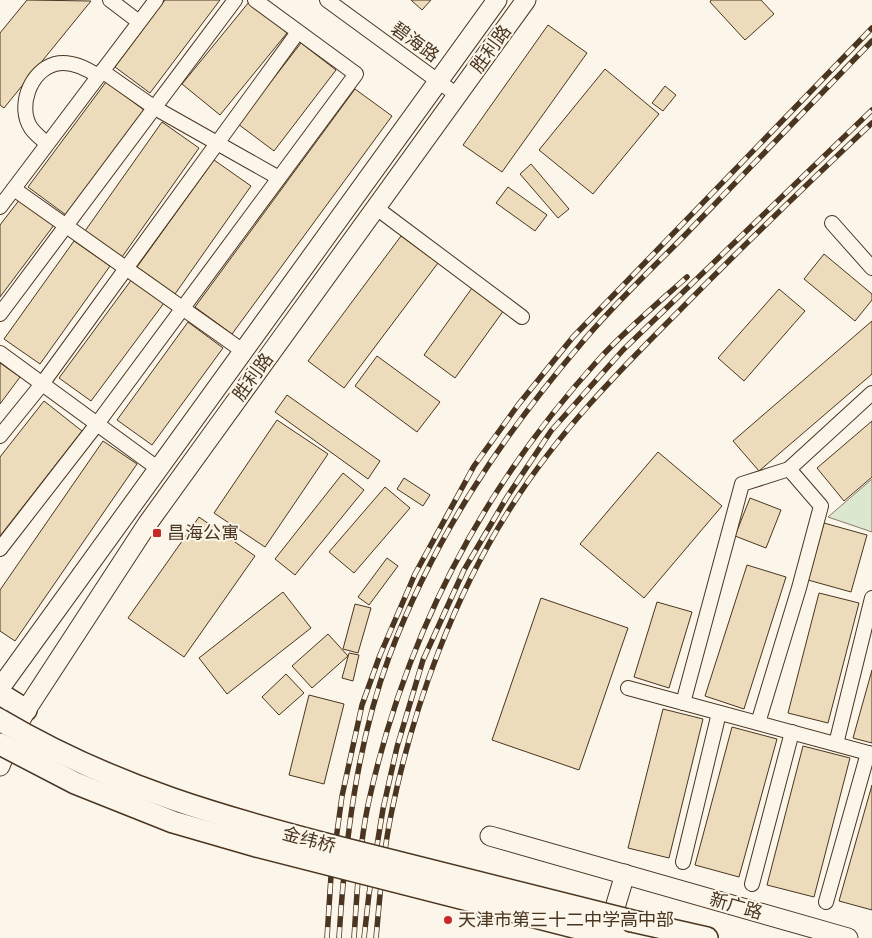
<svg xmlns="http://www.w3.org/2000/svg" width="872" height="938" viewBox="0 0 872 938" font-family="Quicksand,'Noto Sans SC',sans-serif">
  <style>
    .green { fill: #dce7d0; stroke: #887966 }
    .building { fill: #ecdcbc; stroke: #4a3520 }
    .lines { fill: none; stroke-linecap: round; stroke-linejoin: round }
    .street-casing { stroke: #4a3520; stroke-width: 16 }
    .secondary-casing { stroke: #4a3520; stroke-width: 21 }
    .primary-casing { stroke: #4a3520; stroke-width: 24 }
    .street { stroke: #fbf6e9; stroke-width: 14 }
    .secondary { stroke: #fbf6e9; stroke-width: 19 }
    .primary { stroke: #fbf6e9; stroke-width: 21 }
    .rail-casing { stroke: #4a3520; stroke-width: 5.5 }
    .rail { stroke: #fbf6e9; stroke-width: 4; stroke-dasharray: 11; stroke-linecap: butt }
    .primary-bridge-casing { stroke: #4a3520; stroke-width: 24; stroke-linecap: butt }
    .primary-bridge { stroke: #fbf6e9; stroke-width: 21 }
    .poi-dot { fill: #c62828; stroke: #fbf6e9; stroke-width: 2 }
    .labels { text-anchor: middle; stroke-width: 4; stroke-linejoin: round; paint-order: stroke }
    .street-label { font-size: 18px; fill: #4a3520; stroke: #fbf6e9 }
    .poi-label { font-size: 18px; fill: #4a3520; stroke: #fbf6e9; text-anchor: start }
  </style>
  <rect width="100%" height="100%" fill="#fbf6e9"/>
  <!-- green -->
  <path class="green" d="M872 479V532L828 517Z"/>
  <!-- building -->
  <g class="building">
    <path d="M27 0 91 1 4 108 0 105V33Z"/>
    <path d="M165 0H220L150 93 115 67Z"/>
    <path d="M411 0H431L422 10Z"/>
    <path d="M711 0H761L774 14 745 40 710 2Z"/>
    <path d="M249 2 287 33 220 115 182 84Z"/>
    <path d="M548 25 587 53 502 172 463 145Z"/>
    <path d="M301 43 336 70 274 151 238 124Z"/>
    <path d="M605 69 659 114 593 194 539 150Z"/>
    <path d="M106 82 144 110 66 215 28 187Z"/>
    <path d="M665 86 676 95 663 111 652 103Z"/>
    <path d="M355 89 392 116 232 334 195 307Z"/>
    <path d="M162 122 199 148 122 257 85 231Z"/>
    <path d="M214 160 251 186 175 294 137 267Z"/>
    <path d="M531 164 569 209 558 218 520 174Z"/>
    <path d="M508 187 547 215 535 231 496 203Z"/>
    <path d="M20 199 54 225 0 297V225Z"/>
    <path d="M401 236 438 263 344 388 308 361Z"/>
    <path d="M74 241 110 266 40 364 4 339Z"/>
    <path d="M824 254 872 294V300L855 321 804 279Z"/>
    <path d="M132 279 164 303 91 401 59 378Z"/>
    <path d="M472 288 504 310 455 378 424 355Z"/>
    <path d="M779 289 805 311 744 381 718 358Z"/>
    <path d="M872 321V374L759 471 733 441Z"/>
    <path d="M188 322 223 348 152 445 117 420Z"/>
    <path d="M377 356 440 402 417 432 355 386Z"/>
    <path d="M0 363 20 377 0 404Z"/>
    <path d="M287 395 380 461 368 479 275 412Z"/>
    <path d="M44 401 82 431 0 536V457Z"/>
    <path d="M277 420 328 454 265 547 214 513Z"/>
    <path d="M872 421V477L844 501 817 468Z"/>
    <path d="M103 441 137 464 15 641 0 631V590Z"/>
    <path d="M658 452 722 506 644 598 580 544Z"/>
    <path d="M343 473 364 490 295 575 275 559Z"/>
    <path d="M404 478 430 495 423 506 397 489Z"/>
    <path d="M385 487 410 508 354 573 329 552Z"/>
    <path d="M750 498 781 510 766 548 735 536Z"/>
    <path d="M199 517 255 556 184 657 128 618Z"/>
    <path d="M824 523 867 535 851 592 808 580Z"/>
    <path d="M387 558 398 566 369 605 358 597Z"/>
    <path d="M747 565 786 577 744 709 705 696Z"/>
    <path d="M283 592 311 628 227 694 199 658Z"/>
    <path d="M819 593 859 603 828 723 788 713Z"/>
    <path d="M541 598 628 628 579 770 492 740Z"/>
    <path d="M657 602 692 612 669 688 634 677Z"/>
    <path d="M355 604 371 608 358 653 343 649Z"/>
    <path d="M328 634 348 656 312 688 292 666Z"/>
    <path d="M349 653 359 655 353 681 342 678Z"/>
    <path d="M872 670V743L853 738Z"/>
    <path d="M286 674 304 693 279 715 262 697Z"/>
    <path d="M309 695 344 704 324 784 289 775Z"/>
    <path d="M663 709 703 719 669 858 628 848Z"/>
    <path d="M732 727 777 739 739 877 695 865Z"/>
    <path d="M803 746 850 758 814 897 767 885Z"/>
    <path d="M872 785V910L839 901Z"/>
  </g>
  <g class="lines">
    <defs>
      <g id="street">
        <path d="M110 0 139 22"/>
        <path d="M327 0 457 95"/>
        <path d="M102 71 155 108 279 178"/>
        <path d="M47 144C42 139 35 134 31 128 17 107 30 71 55 64 70 60 86 68 98 76"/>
        <path d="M14 189 243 351"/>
        <path d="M0 207 156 0"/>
        <path d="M375 207 522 317"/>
        <path d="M832 223 872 268"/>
        <path d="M0 314 235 0"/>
        <path d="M0 353 160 470"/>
        <path d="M0 436 42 384 298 32"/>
        <path d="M0 549 97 424 356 74 255 0"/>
        <path d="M628 688 872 754"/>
        <path d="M683 703 742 484 789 469 872 393"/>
        <path d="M758 723 799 588 821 506 789 469"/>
        <path d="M836 744 872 598"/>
        <path d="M683 862 719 713"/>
        <path d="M752 884 792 732"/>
        <path d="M826 902 868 753"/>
      </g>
      <g id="secondary">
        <path d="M0 688 497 0"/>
        <path d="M0 766 12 735 26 710 148 523 526 0"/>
        <path d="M490 836 848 938"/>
        <path d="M608 931 625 874"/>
      </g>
      <g id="primary">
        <path d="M0 694 26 710"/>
        <path d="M632 921 707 938"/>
      </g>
    </defs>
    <!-- street casing -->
    <use href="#street" class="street-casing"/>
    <!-- secondary casing -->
    <use href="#secondary" class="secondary-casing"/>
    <!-- primary casing -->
    <use href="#primary" class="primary-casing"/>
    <!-- street -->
    <use href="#street" class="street"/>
    <!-- secondary -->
    <use href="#secondary" class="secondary"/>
    <!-- primary -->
    <use href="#primary" class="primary"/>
    <defs>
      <g id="rail">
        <path d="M327 938 331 876 342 796 362 705 380 655 415 574 474 466 518 405 573 337 872 28"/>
        <path d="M339 938C345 844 356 746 389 657 433 540 499 440 580 345 613 305 652 269 688 232 749 168 811 105 872 41"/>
        <path d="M354 938C357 894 359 848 368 805 405 635 483 486 600 358 627 329 658 303 687 277"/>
        <path d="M364 938 369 894 383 809 397 747 423 660 464 570 507 497 551 431 623 350 872 110"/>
        <path d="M376 938C380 896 383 852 392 810 414 704 454 595 513 504 558 433 618 372 677 313 741 248 806 185 872 123"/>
      </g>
    </defs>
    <!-- rail casing -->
    <use href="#rail" class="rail-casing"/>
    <!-- rail -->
    <use href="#rail" class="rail"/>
    <defs>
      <g id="primary-bridge">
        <path d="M0 720C113 787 227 819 353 851 446 875 539 898 632 921"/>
        <path d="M0 744 75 783 173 822 256 846 617 938"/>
      </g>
    </defs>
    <!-- primary-bridge casing -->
    <use href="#primary-bridge" class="primary-bridge-casing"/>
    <!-- primary-bridge -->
    <use href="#primary-bridge" class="primary-bridge"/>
  </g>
  <!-- markers -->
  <g class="poi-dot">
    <rect x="152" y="528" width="10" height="10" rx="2.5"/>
    <circle cx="448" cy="920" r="5"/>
  </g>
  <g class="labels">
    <!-- street labels -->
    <g class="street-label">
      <text transform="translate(415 42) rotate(36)" y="6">碧海路</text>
      <text transform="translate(491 49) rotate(-54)" y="6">胜利路</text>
      <text transform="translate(253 377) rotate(-54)" y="6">胜利路</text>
      <text transform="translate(309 840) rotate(15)" y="6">金纬桥</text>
      <text transform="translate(736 906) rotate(16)" y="6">新广路</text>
    </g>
    <!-- poi labels -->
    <g class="poi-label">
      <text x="167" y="539">昌海公寓</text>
      <text x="458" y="926">天津市第三十二中学高中部</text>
    </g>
  </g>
</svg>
